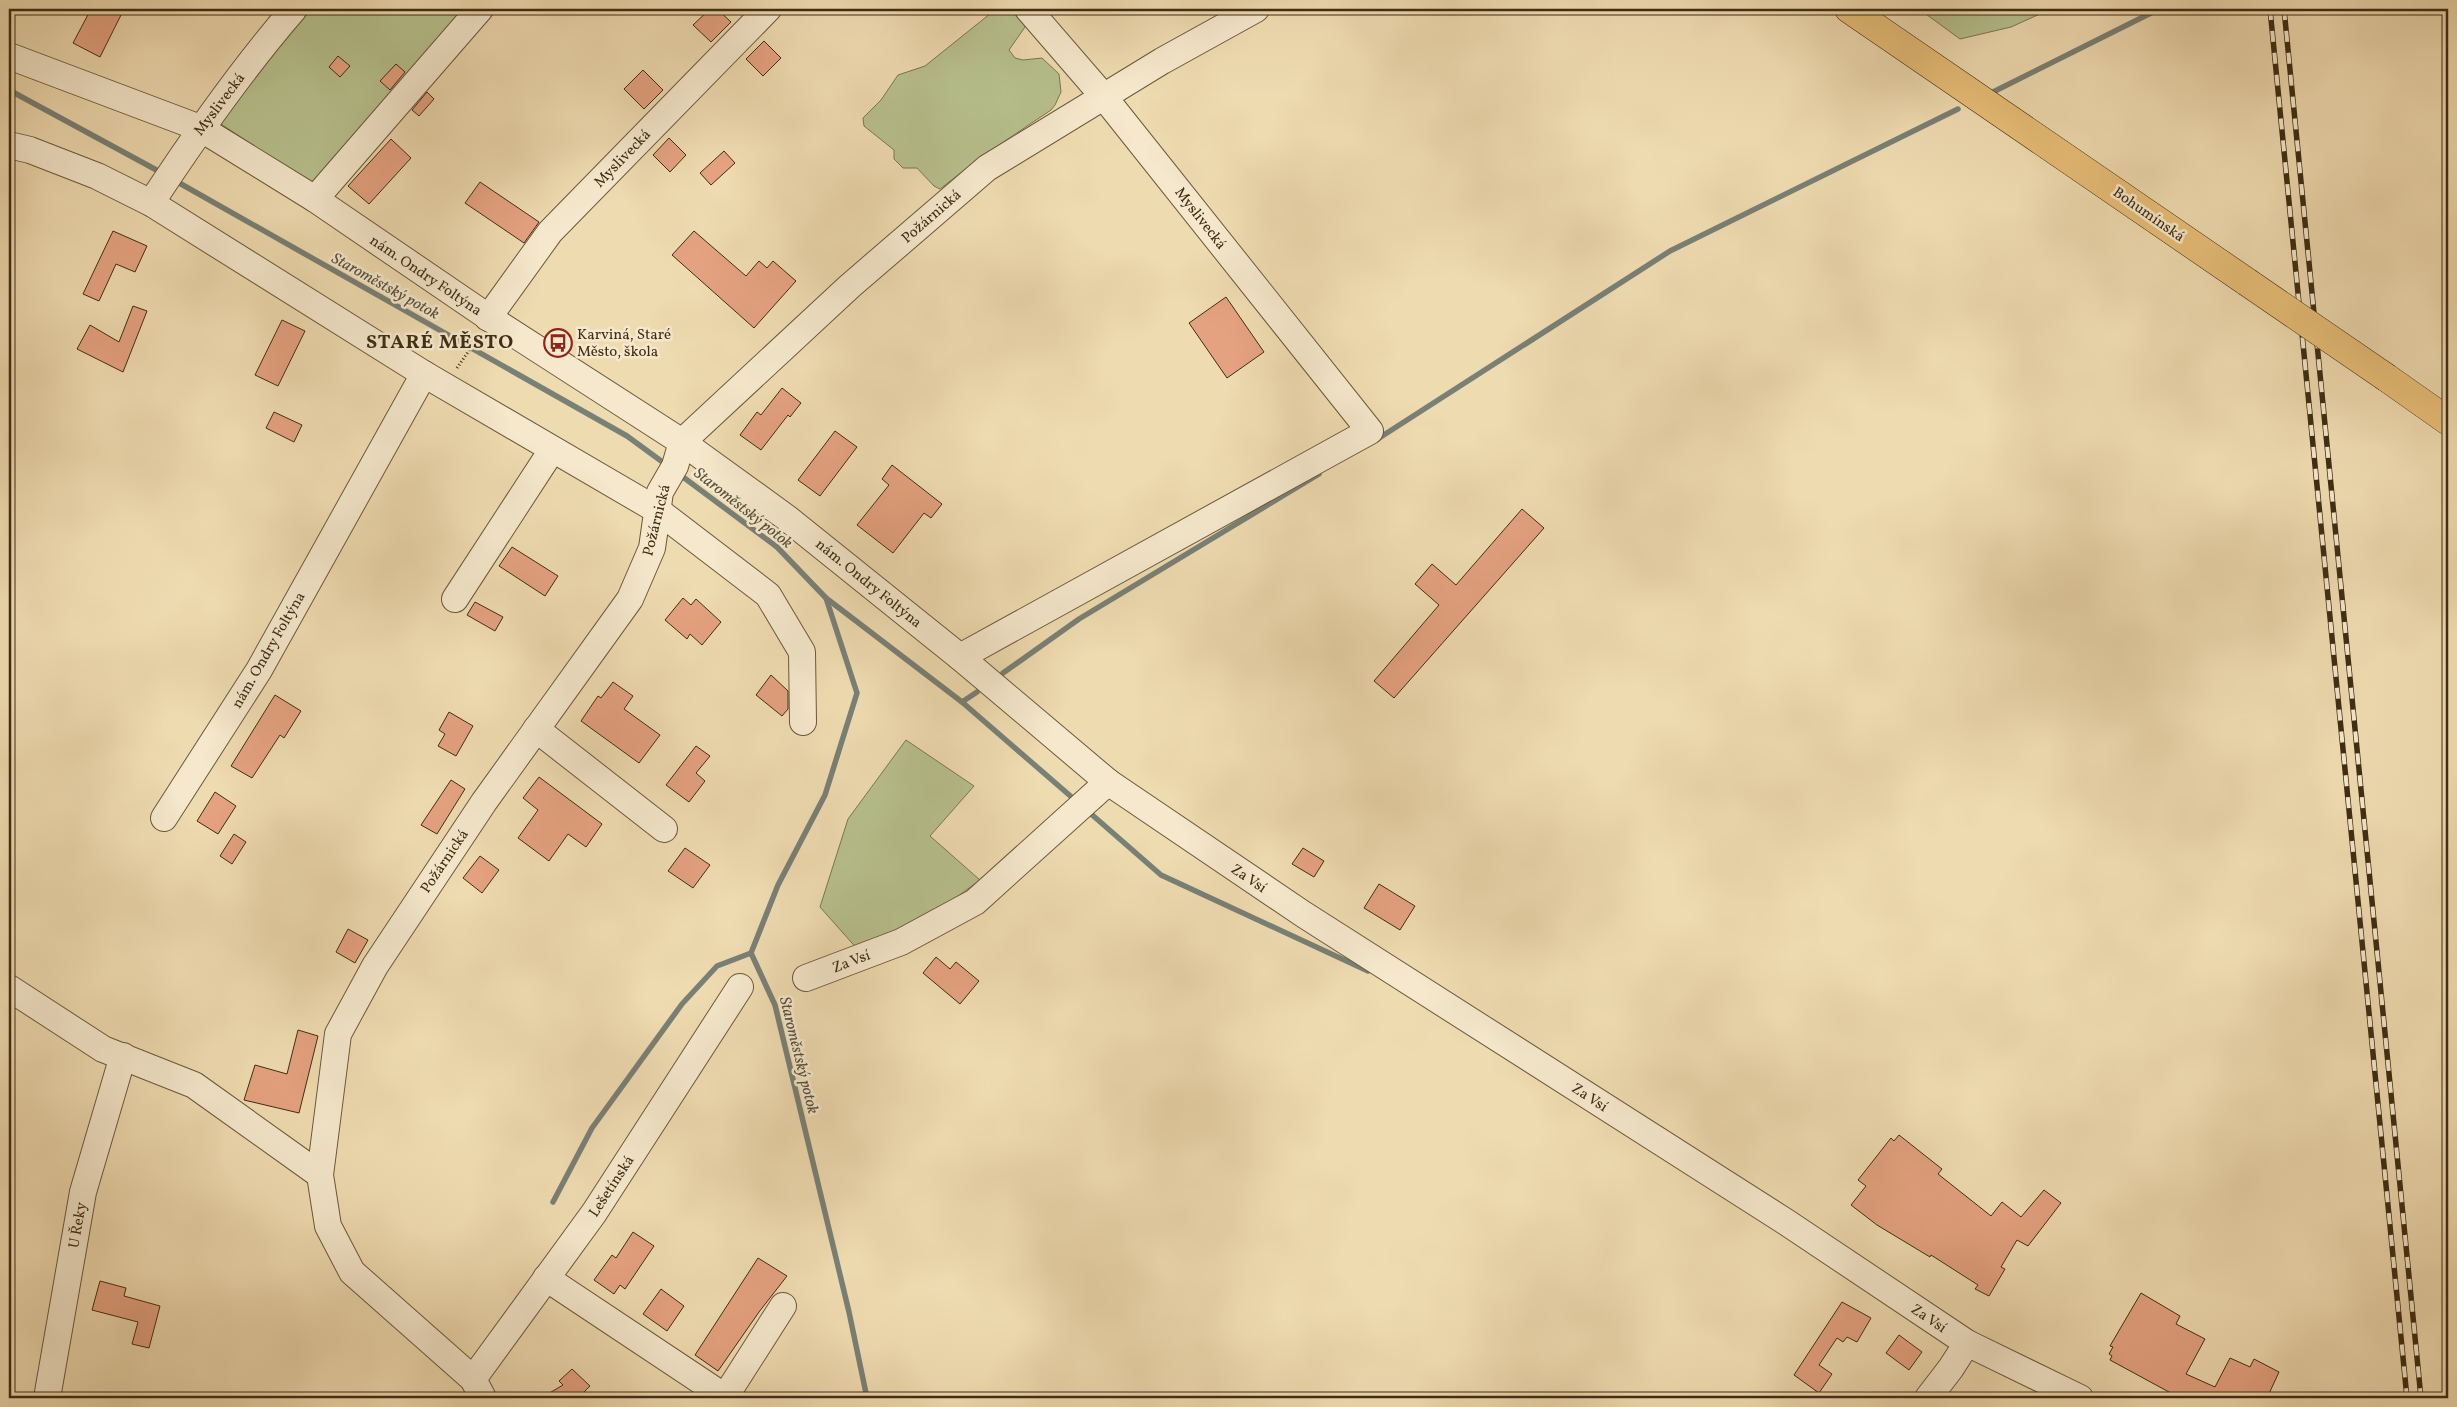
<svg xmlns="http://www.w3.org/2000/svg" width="2457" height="1407" viewBox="0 0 2457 1407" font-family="Vollkorn,serif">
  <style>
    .green { fill: #b7c18d; stroke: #7b7750 }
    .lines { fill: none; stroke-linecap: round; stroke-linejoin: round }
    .stream { stroke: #798076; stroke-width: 5.5 }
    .building { fill: #e5a280; stroke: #3f2d14 }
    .minor-casing { stroke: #6b583b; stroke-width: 28 }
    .major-casing { stroke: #3f2d14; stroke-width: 29 }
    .path { stroke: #3f2d14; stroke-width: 3; stroke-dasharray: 1 2.5; stroke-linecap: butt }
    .minor { stroke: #f5e8cc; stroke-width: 26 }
    .major { stroke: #e8be78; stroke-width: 28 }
    .rail-casing { stroke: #3f2d14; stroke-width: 5.5 }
    .rail { stroke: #f5e8cc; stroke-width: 4; stroke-dasharray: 11; stroke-linecap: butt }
    .major-bridge-casing { stroke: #3f2d14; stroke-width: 29; stroke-linecap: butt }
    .major-bridge { stroke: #e8be78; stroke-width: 28 }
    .labels { text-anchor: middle; stroke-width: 5; stroke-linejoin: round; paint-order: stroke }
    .street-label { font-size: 15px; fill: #3f2d14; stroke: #f5e8cc }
    .poi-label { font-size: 15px; fill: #3f2d14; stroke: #f5e8cc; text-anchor: start }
    .water-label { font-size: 16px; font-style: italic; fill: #57503d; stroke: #f5e8cc }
    .district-label { font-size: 20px; font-weight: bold; letter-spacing: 1px; fill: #3f2d14; stroke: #f5e8cc }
  </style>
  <rect width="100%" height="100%" fill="#efdbb0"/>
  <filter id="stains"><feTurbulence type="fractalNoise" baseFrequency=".004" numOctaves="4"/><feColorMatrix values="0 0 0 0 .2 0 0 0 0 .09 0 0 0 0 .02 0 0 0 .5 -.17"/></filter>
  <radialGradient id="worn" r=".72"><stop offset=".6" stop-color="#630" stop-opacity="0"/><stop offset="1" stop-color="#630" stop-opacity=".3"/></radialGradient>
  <!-- green -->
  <g class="green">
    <path d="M307 9H471L315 187 218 122Z"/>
    <path d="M996 9H1017L1026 23 1025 27 1009 50 1015 58 1023 60 1042 58 1059 74 1061 92 1055 105 1051 110 981 157 940 189 934 186 917 168H903L894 159V150L864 126 863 118 881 100 898 75 925 66Z"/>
    <path d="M1919 9H2051L2011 27 1960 39Z"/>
    <path d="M906 740 974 786 930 836 980 880 905 935 859 951 820 907 848 819Z"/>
  </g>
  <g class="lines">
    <!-- stream -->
    <g class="stream">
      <path d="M9 90 162 173"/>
      <path d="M1991 93 2159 9"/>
      <path d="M174 180 627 436 668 466"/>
      <path d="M1376 440 1670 251 1958 109"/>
      <path d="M679 474 777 547 826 598 857 693 825 795 778 885 751 953 775 1005 849 1312 867 1398"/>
      <path d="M826 598 962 702 977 692"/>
      <path d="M1003 673 1079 619 1319 474"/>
      <path d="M962 702 1075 800"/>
      <path d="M1090 813 1161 875 1368 971"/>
      <path d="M553 1202 592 1128 682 1004 717 966 751 953"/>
    </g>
  </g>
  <!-- building -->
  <g class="building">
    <path d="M91 9H124L100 57 73 43Z"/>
    <path d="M710 9H717L731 22 711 42 693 25Z"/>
    <path d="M764 41 781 58 763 76 746 59Z"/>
    <path d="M338 56 350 66 340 77 329 67Z"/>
    <path d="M396 64 405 72 390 90 380 81Z"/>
    <path d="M643 70 663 90 644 109 624 89Z"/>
    <path d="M427 92 434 99 419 116 412 110Z"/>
    <path d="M669 138 686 155 670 172 653 155Z"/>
    <path d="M391 139 411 158 369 204 348 186Z"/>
    <path d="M724 151 735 163 711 185 700 173Z"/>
    <path d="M480 182 539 222 524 243 465 203Z"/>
    <path d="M113 231 147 246 135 272 116 264 99 301 83 294Z"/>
    <path d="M694 231 746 276 759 261 767 268 773 261 796 281 754 328 672 255Z"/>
    <path d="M1226 297 1264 352 1227 378 1189 323Z"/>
    <path d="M133 306 147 311 123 372 77 349 90 325 119 342Z"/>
    <path d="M282 320 305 331 278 386 255 375Z"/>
    <path d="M782 388 801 403 790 417 788 415 761 450 740 435 757 412 761 415Z"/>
    <path d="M274 412 302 425 294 442 266 428Z"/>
    <path d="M835 431 857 447 820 496 798 480Z"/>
    <path d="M892 465 942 504 931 518 924 513 893 553 857 525 889 485 882 479Z"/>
    <path d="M1522 509 1544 528 1394 698 1374 681 1439 605 1415 584 1432 564 1456 585Z"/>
    <path d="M512 547 558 576 545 596 499 566Z"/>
    <path d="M683 598 691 605 696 599 721 622 702 645 690 634 687 639 665 620Z"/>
    <path d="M475 602 503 617 495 631 467 615Z"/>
    <path d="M771 675 788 691V709L782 716 756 695Z"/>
    <path d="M613 682 633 696 624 709 660 735 639 763 581 721 598 696 601 698Z"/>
    <path d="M275 695 301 711 284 738 280 735 252 778 231 766Z"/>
    <path d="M449 712 473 726 456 756 438 746 445 734 439 730Z"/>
    <path d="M696 746 710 756 696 773 705 781 689 802 666 785Z"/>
    <path d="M539 777 602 824 586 847 568 834 549 861 518 838 538 810 523 798Z"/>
    <path d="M451 780 465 789 437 834 421 825Z"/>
    <path d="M215 792 236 806 218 834 197 821Z"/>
    <path d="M234 834 246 842 232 864 220 856Z"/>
    <path d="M685 848 710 865 693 888 668 871Z"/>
    <path d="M1303 848 1324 861 1314 877 1292 864Z"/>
    <path d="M480 856 499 870 482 893 463 878Z"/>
    <path d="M1379 884 1415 906 1400 930 1364 908Z"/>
    <path d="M348 929 368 940 355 963 336 952Z"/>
    <path d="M936 957 950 969 956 962 979 981 960 1004 923 973Z"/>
    <path d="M298 1030 318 1036 299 1113 244 1100 255 1065 287 1074Z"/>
    <path d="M1899 1135 1942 1169 1938 1174 1991 1216 2002 1202 2021 1217 2044 1190 2061 1203 2028 1246 2017 1240 2001 1267 2005 1269 1989 1296 1975 1289 1978 1285 1931 1255 1930 1257 1877 1225 1851 1205 1866 1186 1858 1180 1891 1138 1894 1141Z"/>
    <path d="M633 1232 654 1246 625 1289 620 1285 614 1294 594 1280 612 1255 616 1258Z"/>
    <path d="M758 1258 787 1276 759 1312 718 1371 695 1355Z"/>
    <path d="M100 1281 126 1288 124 1296 160 1306 149 1348 132 1344 138 1322 92 1310Z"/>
    <path d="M661 1289 684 1306 667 1331 643 1314Z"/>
    <path d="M2141 1293 2180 1316 2176 1324 2205 1339 2186 1374 2215 1387 2230 1358 2250 1367 2254 1359 2279 1372 2267 1398H2180L2110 1360 2112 1356 2109 1354 2113 1347 2110 1346Z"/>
    <path d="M1842 1302 1871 1318 1857 1342 1847 1337 1843 1342 1837 1338 1819 1365 1832 1374 1819 1393 1794 1375Z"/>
    <path d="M1899 1335 1922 1352 1909 1370 1886 1353Z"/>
    <path d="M572 1369 590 1386 578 1398H541L563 1385 559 1381Z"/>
  </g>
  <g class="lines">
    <defs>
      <g id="minor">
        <path d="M9 56 200 128 315 199 491 319 682 442 787 518 960 657 1108 782 1303 914 1786 1222 1967 1343 2080 1398"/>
        <path d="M9 145 30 150 97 176 151 203 424 374 657 510 768 595 802 652 803 722"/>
        <path d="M315 199 480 9"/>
        <path d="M151 203C195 136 241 70 294 9"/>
        <path d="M488 318 550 232 768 9"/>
        <path d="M455 599 552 450"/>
        <path d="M960 657 1370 431 1104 97 1028 9"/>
        <path d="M536 729 664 829"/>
        <path d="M164 818 259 670 424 374"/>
        <path d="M806 978 901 942 975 902 1108 782"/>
        <path d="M9 988 103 1049 194 1085 320 1175"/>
        <path d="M546 1278 725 1397 783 1306"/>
        <path d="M473 1379 594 1213 740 987"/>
        <path d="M47 1398 83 1192 123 1056"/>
        <path d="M483 1398 473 1379 352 1272 328 1226 320 1175 338 1034 375 966 484 802 630 599 652 548 660 492 675 466 682 442 850 286 987 168 1162 61 1256 9"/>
        <path d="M1928 1398 1951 1368 1967 1343"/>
      </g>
      <g id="major">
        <path d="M1849 9 2247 282"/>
        <path d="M2387 378 2448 421"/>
      </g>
    </defs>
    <!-- minor casing -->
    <use href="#minor" class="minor-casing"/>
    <!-- major casing -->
    <use href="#major" class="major-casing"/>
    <!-- path -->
    <path class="path" d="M457 368 479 336"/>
    <!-- minor -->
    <use href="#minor" class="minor"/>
    <!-- major -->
    <use href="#major" class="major"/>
    <defs>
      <g id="rail">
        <path d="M2270 9 2407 1398"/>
        <path d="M2284 9 2421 1398"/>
      </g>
    </defs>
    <!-- rail casing -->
    <use href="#rail" class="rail-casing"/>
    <!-- rail -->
    <use href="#rail" class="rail"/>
    <defs>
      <path id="major-bridge" d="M2247 282 2387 378"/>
    </defs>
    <!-- major-bridge casing -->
    <use href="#major-bridge" class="major-bridge-casing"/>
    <!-- major-bridge -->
    <use href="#major-bridge" class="major-bridge"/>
  </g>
  <!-- icons -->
  <defs>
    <symbol id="bus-ring" viewBox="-11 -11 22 22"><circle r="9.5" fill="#f5e8cc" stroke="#8f2418" stroke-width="1.5"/><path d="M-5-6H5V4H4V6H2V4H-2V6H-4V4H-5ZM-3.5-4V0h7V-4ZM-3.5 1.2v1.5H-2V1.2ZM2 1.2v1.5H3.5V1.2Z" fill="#8f2418"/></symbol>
  </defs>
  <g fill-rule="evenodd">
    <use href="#bus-ring" x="542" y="327" width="32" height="32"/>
  </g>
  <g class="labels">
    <!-- street labels -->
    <g class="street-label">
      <text transform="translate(219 104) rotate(-53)" y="5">Myslivecká</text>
      <text transform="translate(622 158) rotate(-46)" y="5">Myslivecká</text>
      <text transform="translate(2149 214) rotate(35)" y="5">Bohumínská</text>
      <text transform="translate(931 216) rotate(-41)" y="5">Požárnická</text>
      <text transform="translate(1201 218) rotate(52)" y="5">Myslivecká</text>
      <text transform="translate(426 275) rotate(34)" y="5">nám. Ondry Foltýna</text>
      <text transform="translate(656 520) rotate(-76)" y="5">Požárnická</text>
      <text transform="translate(869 583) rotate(39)" y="5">nám. Ondry Foltýna</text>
      <text transform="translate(268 650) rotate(-60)" y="5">nám. Ondry Foltýna</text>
      <text transform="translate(444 861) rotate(-56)" y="5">Požárnická</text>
      <text transform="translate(1249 878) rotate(34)" y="5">Za Vsí</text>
      <text transform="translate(851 961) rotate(-21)" y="5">Za Vsí</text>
      <text transform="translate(1590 1097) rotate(33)" y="5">Za Vsí</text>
      <text transform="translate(611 1186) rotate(-57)" y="5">Lešetínská</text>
      <text transform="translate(77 1225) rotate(-80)" y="5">U Řeky</text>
      <text transform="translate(1929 1318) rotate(34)" y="5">Za Vsí</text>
    </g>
    <!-- poi labels -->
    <g class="poi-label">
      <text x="577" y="339">Karviná, Staré<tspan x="577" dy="17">Město, škola</tspan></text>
    </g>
    <!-- water labels -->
    <g class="water-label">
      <text transform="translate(386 285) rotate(29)" y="6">Staroměstský potok</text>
      <text transform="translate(744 507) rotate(38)" y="6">Staroměstský potok</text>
      <text transform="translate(800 1055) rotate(76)" y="6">Staroměstský potok</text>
    </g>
    <!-- district labels -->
    <g class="district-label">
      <text x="440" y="348">STARÉ MĚSTO</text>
    </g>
  </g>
  <!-- margin -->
  <rect width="2457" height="1407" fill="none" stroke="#efdbb0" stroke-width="30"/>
  <rect x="10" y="10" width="2437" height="1387" fill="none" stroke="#3f2d14" stroke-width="2.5"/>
  <rect x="15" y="15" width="2427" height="1377" fill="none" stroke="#3f2d14"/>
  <rect width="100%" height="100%" filter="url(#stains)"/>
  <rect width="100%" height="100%" fill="url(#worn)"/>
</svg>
